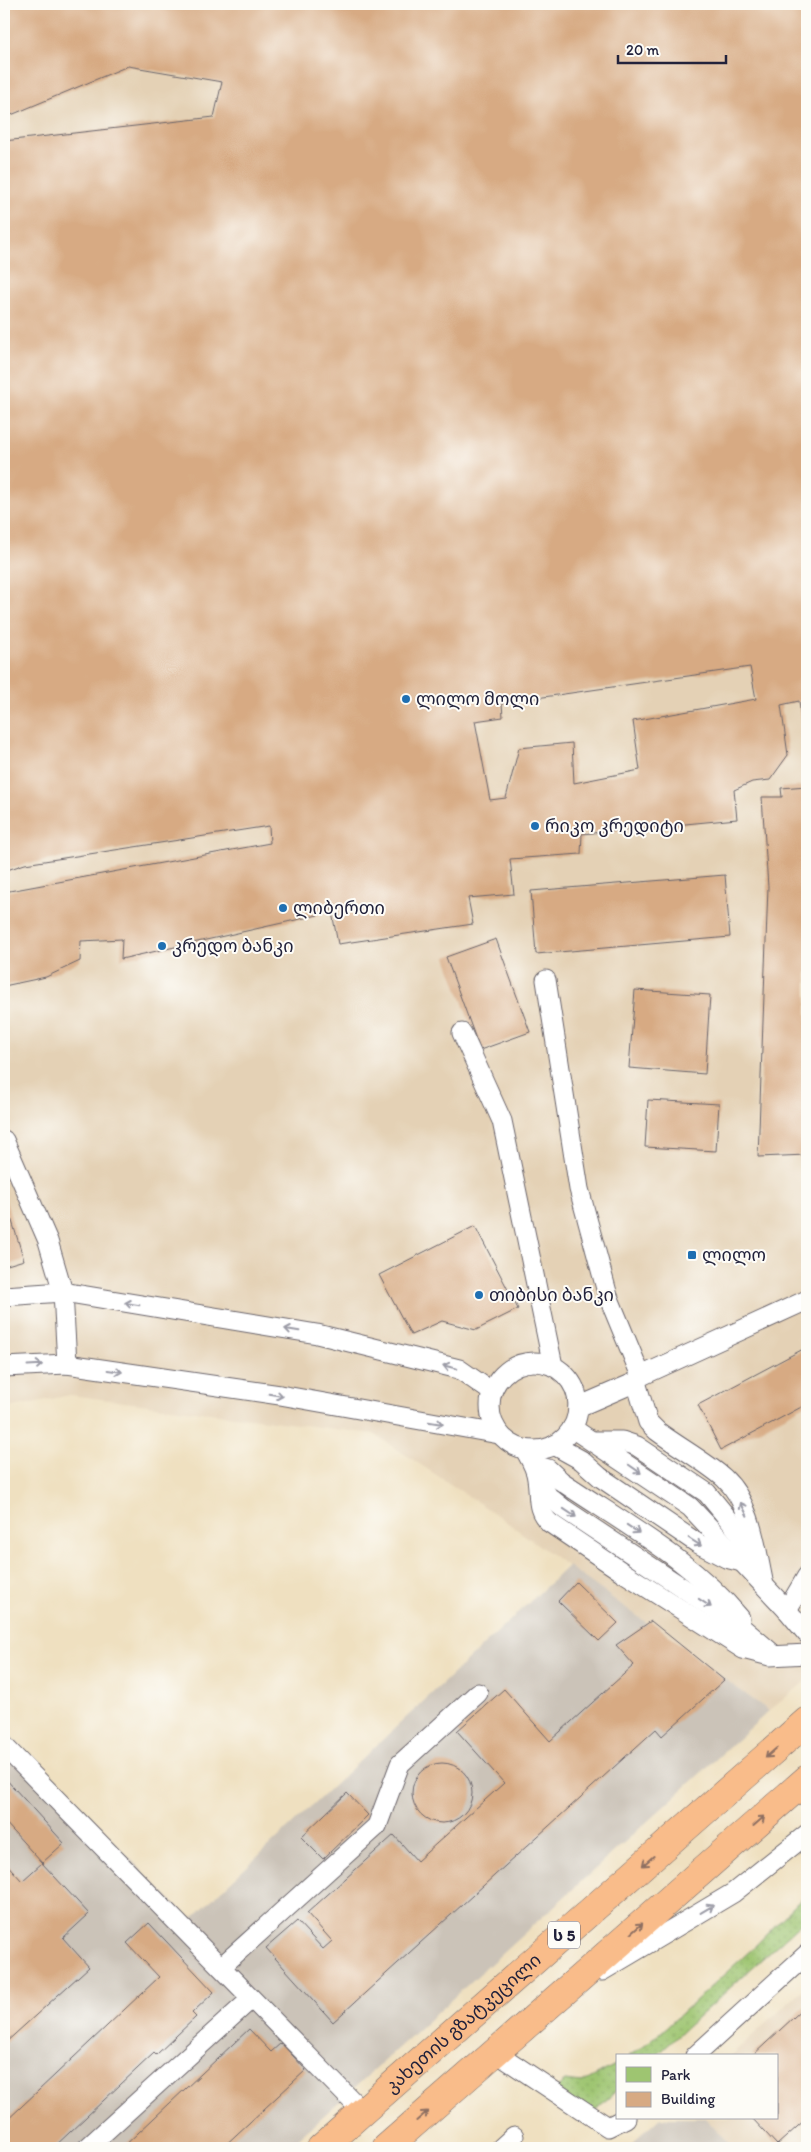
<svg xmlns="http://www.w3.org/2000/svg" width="811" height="2152" viewBox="0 0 811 2152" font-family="Itim,'Noto Sans Georgian',sans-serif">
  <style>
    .built { fill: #e4d1b5 }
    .industrial { fill: #cbc3b8 }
    .green { fill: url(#green-dots); stroke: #607456 }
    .building { fill: #d7aa83; fill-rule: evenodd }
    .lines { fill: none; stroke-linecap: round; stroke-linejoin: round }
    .service-casing { stroke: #6a646a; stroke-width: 21 }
    .trunk-casing { stroke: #6a646a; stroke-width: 29 }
    .service { stroke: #fff; stroke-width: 19 }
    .trunk { stroke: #f9bc8a; stroke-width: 28 }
    .oneway { stroke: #9c9ca7 }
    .oneway2 { stroke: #8e6f62 }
    .poi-dot { fill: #1f6fb2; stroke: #fdfcf7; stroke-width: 2 }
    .labels { text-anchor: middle; stroke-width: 4; stroke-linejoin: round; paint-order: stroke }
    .shield { fill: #fdfcf7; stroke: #646373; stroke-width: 1 }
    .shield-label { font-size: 16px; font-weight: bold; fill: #22223b }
    .poi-label { font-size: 18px; fill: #22223b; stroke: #fdfcf7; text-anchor: start }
    .street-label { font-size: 18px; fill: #22223b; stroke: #fdfcf7 }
  </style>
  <defs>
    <pattern id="green-dots" width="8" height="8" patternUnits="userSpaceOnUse" patternTransform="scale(1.25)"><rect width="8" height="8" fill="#9ec571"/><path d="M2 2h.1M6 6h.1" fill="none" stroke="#88a963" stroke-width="1.8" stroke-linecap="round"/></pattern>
  </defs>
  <rect width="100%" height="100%" fill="#fdfcf7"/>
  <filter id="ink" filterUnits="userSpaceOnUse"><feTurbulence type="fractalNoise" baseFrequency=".02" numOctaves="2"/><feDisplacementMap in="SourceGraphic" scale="10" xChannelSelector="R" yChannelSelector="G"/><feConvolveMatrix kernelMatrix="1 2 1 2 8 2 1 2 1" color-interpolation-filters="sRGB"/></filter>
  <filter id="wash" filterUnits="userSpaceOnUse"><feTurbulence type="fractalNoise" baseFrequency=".0096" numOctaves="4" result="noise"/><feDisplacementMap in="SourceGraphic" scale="20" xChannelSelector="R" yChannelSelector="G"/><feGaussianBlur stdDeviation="1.12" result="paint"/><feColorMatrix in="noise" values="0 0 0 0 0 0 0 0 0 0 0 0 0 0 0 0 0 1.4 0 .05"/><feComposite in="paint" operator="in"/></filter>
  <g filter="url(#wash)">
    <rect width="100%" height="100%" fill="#efe0c0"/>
    <!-- built -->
    <g class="built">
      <path d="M4 4H807V1680L769 1711 494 1513 374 1434 70 1395 4 1409Z"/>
      <path d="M807 1986V2148H733L705 2118H777V2056H730Z"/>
    </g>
    <!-- industrial -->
    <g class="industrial">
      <path d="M568 1566 769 1711 288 2148H4V1729L190 1920Z"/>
      <path d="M660 2118H705L733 2148H627Z"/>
    </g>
    <!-- green -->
    <g class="green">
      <path d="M807 1893V1918L655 2056H629L657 2036 752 1949Z"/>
      <path d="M617 2064V2090L587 2118 556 2088 565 2081 582 2083Z"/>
    </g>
    <g id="blocks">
      <!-- building -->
      <g class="building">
        <path d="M4 4H807V766L799 701 781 705 788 755 770 780 752 782 734 790 737 819 582 834 581 854 510 859 514 894 468 898 473 924 338 944 331 907 318 915 121 959 122 939 81 941 80 961 46 977 4 986V892L270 843 269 826 25 864 4 871V141L214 117 222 82 128 66 4 118ZM750 667 756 699 633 721 640 770 574 783 572 743 519 748 506 798 490 800 475 721 503 717 502 703Z"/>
        <path d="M807 786V1155L758 1157 768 887 762 797H782L781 788Z"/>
        <path d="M725 875 730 937 536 954 531 891Z"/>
        <path d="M496 939 530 1032 480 1050 446 957Z"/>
        <path d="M635 990 710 995 705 1074 629 1068Z"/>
        <path d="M648 1100 719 1104 716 1151 645 1147Z"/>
        <path d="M4 1195 24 1260 4 1266Z"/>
        <path d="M475 1226 518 1309 476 1330 442 1321 411 1335 379 1275Z"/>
        <path d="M807 1347V1404L721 1450 698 1405Z"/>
        <path d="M576 1582 618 1623 599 1641 558 1601Z"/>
        <path d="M651 1621 724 1680 662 1736 656 1729 333 2022 266 1948 297 1921 323 1949 332 1941 307 1913 394 1835 417 1861 504 1783 457 1731 504 1689 550 1741 634 1665 616 1645Z"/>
        <circle cx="442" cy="1793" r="30"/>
        <path d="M4 1777 64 1843 42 1863 4 1821Z"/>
        <path d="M347 1793 368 1815 323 1859 301 1837Z"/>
        <path d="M4 1861 22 1881 42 1863 89 1914 63 1938 89 1967 4 2044Z"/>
        <path d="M149 1923 214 1992 192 2013 196 2017 156 2055 154 2053 53 2148H4V2123L159 1977 127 1943Z"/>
        <path d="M807 2005V2118L777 2145 752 2118H777V2056H752Z"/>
        <path d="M249 2029 271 2052 281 2043 306 2070 222 2148H122Z"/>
      </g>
    </g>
  </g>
  <g filter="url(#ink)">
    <use href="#blocks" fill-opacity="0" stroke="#6a646a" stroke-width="1"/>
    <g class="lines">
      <defs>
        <g id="service">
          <path d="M546 980 579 1189 608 1296 641 1376"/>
          <path d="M462 1033 502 1121 553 1366"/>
          <path d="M4 1140 48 1241 63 1292 67 1364"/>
          <path d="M4 1296 63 1292 317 1334 459 1369 492 1392"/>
          <circle cx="534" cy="1406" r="44"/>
          <path d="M4 1367 67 1364 280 1395 499 1434"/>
          <path d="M636 1382 648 1422 657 1431C677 1446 706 1462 724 1478 752 1504 756 1549 764 1585"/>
          <path d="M578 1407 636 1382 641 1376 807 1300"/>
          <path d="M572 1428 690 1507 787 1610 807 1634"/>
          <path d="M595 1441H622L637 1446 707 1493 752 1548"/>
          <path d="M554 1445 581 1460 600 1477 697 1543 726 1558 738 1561"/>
          <path d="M525 1450C530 1459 536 1468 537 1479 540 1496 535 1510 550 1523L621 1571 743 1649 770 1656 807 1654"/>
          <path d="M534 1465 548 1469 561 1481C623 1523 692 1560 740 1618"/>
          <path d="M538 1479 548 1496 564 1509 740 1626 773 1654"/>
          <path d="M787 1610 807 1576"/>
          <path d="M4 1746 362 2111"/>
          <path d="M221 1967 377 1826 400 1764 478 1693"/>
          <path d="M602 1971 733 1893 807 1834"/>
          <path d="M495 2052 608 2127 626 2118"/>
          <path d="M695 2056 807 1954"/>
          <path d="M87 2148 251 1999"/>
          <path d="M501 2148 514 2136"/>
        </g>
        <g id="trunk">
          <path id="s1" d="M321 2148 807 1721"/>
          <path d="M386 2148 807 1779"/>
        </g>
      </defs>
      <!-- service casing -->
      <use href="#service" class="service-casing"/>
      <!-- trunk casing -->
      <use href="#trunk" class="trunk-casing"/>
      <!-- service -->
      <use href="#service" class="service"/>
      <!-- trunk -->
      <use href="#trunk" class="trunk"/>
    </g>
    <!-- one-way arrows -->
    <defs><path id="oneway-shaft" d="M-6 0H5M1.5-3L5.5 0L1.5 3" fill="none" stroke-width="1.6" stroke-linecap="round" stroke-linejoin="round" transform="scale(1.25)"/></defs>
    <g class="oneway">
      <use href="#oneway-shaft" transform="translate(132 1304) rotate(-171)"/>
      <use href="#oneway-shaft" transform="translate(292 1330) rotate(-171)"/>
      <use href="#oneway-shaft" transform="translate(35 1365) rotate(-3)"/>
      <use href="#oneway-shaft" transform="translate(450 1367) rotate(-166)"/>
      <use href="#oneway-shaft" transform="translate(115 1371) rotate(8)"/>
      <use href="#oneway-shaft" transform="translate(276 1395) rotate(9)"/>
      <use href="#oneway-shaft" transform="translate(436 1423) rotate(10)"/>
      <use href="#oneway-shaft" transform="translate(635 1469) rotate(35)"/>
      <use href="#oneway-shaft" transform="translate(744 1509) rotate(-117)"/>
      <use href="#oneway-shaft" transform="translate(570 1513) rotate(34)"/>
      <use href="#oneway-shaft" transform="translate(633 1529) rotate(34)"/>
      <use href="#oneway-shaft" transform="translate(695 1542) rotate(32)"/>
      <use href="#oneway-shaft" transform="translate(705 1603) rotate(34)"/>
      <use href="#oneway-shaft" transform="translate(707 1909) rotate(-31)"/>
    </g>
    <g class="oneway2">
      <use href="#oneway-shaft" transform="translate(771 1753) rotate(139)"/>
      <use href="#oneway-shaft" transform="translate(759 1821) rotate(-41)"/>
      <use href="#oneway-shaft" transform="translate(648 1861) rotate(139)"/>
      <use href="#oneway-shaft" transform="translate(637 1928) rotate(-41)"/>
      <use href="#oneway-shaft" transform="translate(422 2116) rotate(-41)"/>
    </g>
  </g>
  <!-- markers -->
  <g class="poi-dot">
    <circle cx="406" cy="699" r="5"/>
    <circle cx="535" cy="826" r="5"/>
    <circle cx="283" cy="908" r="5"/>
    <circle cx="162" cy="946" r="5"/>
    <rect x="687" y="1250" width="10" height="10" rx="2.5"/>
    <circle cx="479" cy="1295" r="5"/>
  </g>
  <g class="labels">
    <!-- shield labels -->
    <rect class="shield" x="548" y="1921.5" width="32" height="27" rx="4"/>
    <g class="shield-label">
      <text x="564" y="1941">ს 5</text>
    </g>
    <!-- poi labels -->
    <g class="poi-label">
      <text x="416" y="705">ლილო მოლი</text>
      <text x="545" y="832">რიკო კრედიტი</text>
      <text x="293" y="914">ლიბერთი</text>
      <text x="172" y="952">კრედო ბანკი</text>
      <text x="702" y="1261">ლილო</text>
      <text x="489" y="1301">თიბისი ბანკი</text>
    </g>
    <!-- street labels -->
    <g class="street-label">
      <text dy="6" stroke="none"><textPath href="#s1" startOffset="189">კახეთის გზატკეცილი</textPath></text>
    </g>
  </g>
  <!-- margin -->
  <rect width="811" height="2152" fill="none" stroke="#fdfcf7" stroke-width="20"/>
  <!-- legend -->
  <rect x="616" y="2054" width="162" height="65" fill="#fdfcf7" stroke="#a5a5ac"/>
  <rect x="626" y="2067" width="25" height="15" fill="#9ec571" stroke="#a5a5ac"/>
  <text x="661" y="2080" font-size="15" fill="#22223b">Park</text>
  <rect x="626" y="2092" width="25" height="15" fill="#d7aa83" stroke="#a5a5ac"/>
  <text x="661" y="2104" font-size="15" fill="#22223b">Building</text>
  <!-- scale -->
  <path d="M618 55v8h108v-8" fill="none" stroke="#22223b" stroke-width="2.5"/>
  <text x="626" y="55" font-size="15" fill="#22223b" stroke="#fdfcf7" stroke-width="4" paint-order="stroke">20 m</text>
</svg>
